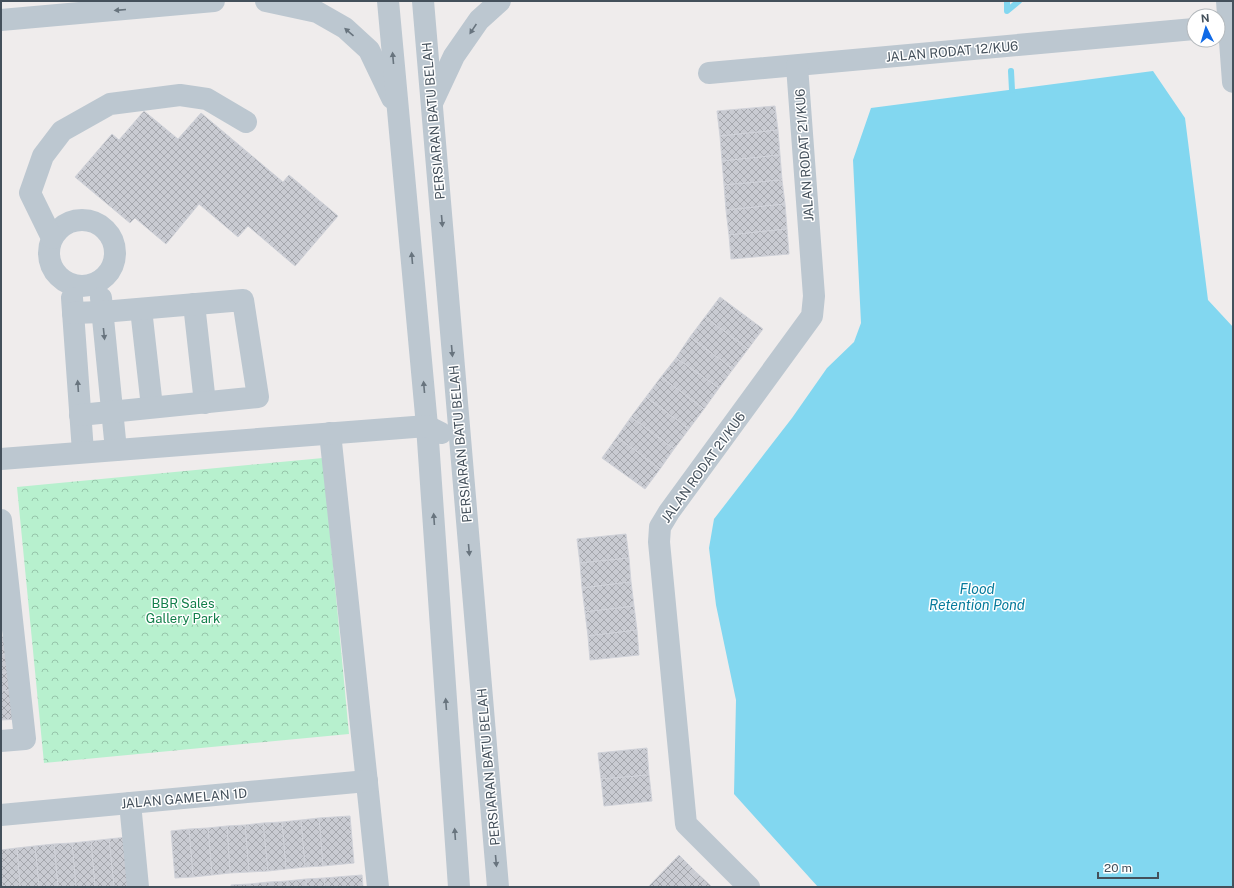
<svg xmlns="http://www.w3.org/2000/svg" width="1234" height="888" viewBox="0 0 1234 888" font-family="'Public Sans',sans-serif">
  <style>
    .forest { fill: url(#forest-crowns) }
    .water { fill: #82d7f0 }
    .lines { fill: none; stroke-linecap: round; stroke-linejoin: round }
    .stream { stroke: #82d7f0; stroke-width: 6 }
    .building { fill: url(#building-cross-hatch); stroke: #d0d2d9 }
    .minor { stroke: #bcc7d0; stroke-width: 22 }
    .oneway { fill: #68747e }
    .labels { text-anchor: middle; stroke-width: 3; stroke-linejoin: round; paint-order: stroke }
    .street-label { font-size: 13px; fill: #44505b; stroke: #fff }
    .park-label { font-size: 13px; fill: #127f4a; stroke: #fff }
    .water-label { font-size: 14px; font-style: italic; fill: #067b9c; stroke: #fff }
  </style>
  <defs>
    <pattern id="forest-crowns" width="20" height="18" patternUnits="userSpaceOnUse"><rect width="20" height="18" fill="#b7f0ce"/><path d="M2 6a3 3 0 1 1 6 0M12 15a3 3 0 1 1 6 0" fill="none" stroke="#96c5aa"/></pattern>
    <pattern id="building-cross-hatch" width="8" height="8" patternUnits="userSpaceOnUse"><rect width="8" height="8" fill="#c9cbd2"/><path d="M0 0l8 8M0 8l8-8" fill="none" stroke="#a5a7ad"/></pattern>
  </defs>
  <rect width="100%" height="100%" fill="#efecec"/>
  <!-- forest -->
  <path class="forest" d="M323 458 349 734 44 763 17 487Z"/>
  <!-- water -->
  <path class="water" d="M1153 71 1185 118 1208 300 1233 327V887H818L734 794 736 700 716 605 709 548 714 519 792 418 827 368 854 342 861 323 853 160 871 108Z"/>
  <g class="lines">
    <!-- stream -->
    <g class="stream">
      <path d="M1007 2V11L1019 1"/>
      <path d="M1011 71 1012 90"/>
    </g>
  </g>
  <!-- building -->
  <g class="building">
    <path d="M775 106 778 130 720 136 717 111Z"/>
    <path d="M144 111 178 139 201 113 283 182 289 175 338 216 295 266 248 226 238 237 199 204 166 244 135 218 130 223 75 177 112 134 119 140Z"/>
    <path d="M778 130 780 155 722 161 720 136Z"/>
    <path d="M780 155 782 180 724 185 722 161Z"/>
    <path d="M782 180 785 204 726 210 724 185Z"/>
    <path d="M785 204 787 229 729 235 726 210Z"/>
    <path d="M787 229 789 254 731 259 729 235Z"/>
    <path d="M720 297 763 329 748 349 705 317Z"/>
    <path d="M705 317 748 349 733 369 690 337Z"/>
    <path d="M690 337 733 369 719 388 676 358Z"/>
    <path d="M676 358 719 388 704 409 661 377Z"/>
    <path d="M661 377 704 409 689 429 646 397Z"/>
    <path d="M646 397 689 429 674 449 631 417Z"/>
    <path d="M631 417 674 449 660 469 617 437Z"/>
    <path d="M617 437 660 469 645 489 602 458Z"/>
    <path d="M626 534 629 558 580 563 577 539Z"/>
    <path d="M629 558 631 582 582 588 580 563Z"/>
    <path d="M631 582 634 606 585 612 582 588Z"/>
    <path d="M634 606 637 630 588 636 585 612Z"/>
    <path d="M637 630 639 655 590 660 588 636Z"/>
    <path d="M13 636 15 654 1 655V637Z"/>
    <path d="M15 654 16 672 1 673V655Z"/>
    <path d="M16 672 18 690 1 691V673Z"/>
    <path d="M18 690 20 719 1 720V691Z"/>
    <path d="M647 748 649 775 601 779 598 753Z"/>
    <path d="M649 775 652 801 604 806 601 779Z"/>
    <path d="M350 816 354 863 323 866 319 818Z"/>
    <path d="M319 818 323 866 305 867 301 820Z"/>
    <path d="M301 820 305 867 286 869 282 822Z"/>
    <path d="M282 822 286 869 268 871 263 823Z"/>
    <path d="M263 823 268 871 249 872 245 825Z"/>
    <path d="M245 825 249 872 230 873 227 826Z"/>
    <path d="M227 826 230 873 212 875 208 828Z"/>
    <path d="M208 828 212 875 193 877 189 829Z"/>
    <path d="M189 829 193 877 175 878 171 831Z"/>
    <path d="M128 837 133 887H114L109 839Z"/>
    <path d="M109 839 114 887H95L91 841Z"/>
    <path d="M91 841 95 887H76L72 843Z"/>
    <path d="M72 843 76 887H58L54 844Z"/>
    <path d="M54 844 58 887H39L35 846Z"/>
    <path d="M35 846 39 887H20L17 848Z"/>
    <path d="M17 848 20 887H2L1 850Z"/>
    <path d="M679 855 696 872 681 887H648Z"/>
    <path d="M696 872 712 887H681Z"/>
    <path d="M362 875 363 887H325L324 878Z"/>
    <path d="M324 878 325 887H306V879Z"/>
    <path d="M306 879V887H288L287 881Z"/>
    <path d="M287 881 288 887H269V882Z"/>
    <path d="M269 882V887H250V884Z"/>
    <path d="M250 884V887H231V885Z"/>
  </g>
  <g class="lines">
    <!-- minor -->
    <g class="minor">
      <path d="M266 1 317 12 345 28 369 50 392 98"/>
      <path d="M388 1 427 426 459 887"/>
      <path d="M423 1 498 887"/>
      <path d="M1227 1 1233 82"/>
      <path d="M1 20 214 1"/>
      <path d="M709 73 1194 29"/>
      <path d="M432 103 454 56 479 20 500 1"/>
      <circle cx="82" cy="253" r="33"/>
      <path d="M52 238 30 193 43 156 62 131 110 104 180 95 207 99 246 122"/>
      <path d="M72 298 83 452"/>
      <path d="M101 298 116 450"/>
      <path d="M194 304 205 403"/>
      <path d="M141 309 152 407"/>
      <path d="M73 313 102 312 243 300 258 397 80 415"/>
      <path d="M330 433 378 887"/>
      <path d="M1 459 427 426 441 433"/>
      <path d="M1 520 25 739 1 741"/>
      <path d="M130 803 138 887"/>
      <path d="M1 815 367 781"/>
      <path d="M749 887 686 824 659 542 660 527 669 512 812 316 814 296 797 66"/>
    </g>
  </g>
  <!-- one-way arrows -->
  <defs><path id="oneway-solid" d="M-6-.8H1V-3.2L6.5 0L1 3.2V.8H-6Z"/></defs>
  <g class="oneway">
    <use href="#oneway-solid" transform="translate(120 10) rotate(175)"/>
    <use href="#oneway-solid" transform="translate(473 29) rotate(124)"/>
    <use href="#oneway-solid" transform="translate(349 32) rotate(-139)"/>
    <use href="#oneway-solid" transform="translate(393 58) rotate(-95)"/>
    <use href="#oneway-solid" transform="translate(442 221) rotate(85)"/>
    <use href="#oneway-solid" transform="translate(412 258) rotate(-95)"/>
    <use href="#oneway-solid" transform="translate(104 334) rotate(84)"/>
    <use href="#oneway-solid" transform="translate(452 351) rotate(85)"/>
    <use href="#oneway-solid" transform="translate(78 386) rotate(-94)"/>
    <use href="#oneway-solid" transform="translate(424 387) rotate(-95)"/>
    <use href="#oneway-solid" transform="translate(434 519) rotate(-94)"/>
    <use href="#oneway-solid" transform="translate(469 550) rotate(85)"/>
    <use href="#oneway-solid" transform="translate(446 704) rotate(-94)"/>
    <use href="#oneway-solid" transform="translate(455 834) rotate(-94)"/>
    <use href="#oneway-solid" transform="translate(496 861) rotate(85)"/>
  </g>
  <g class="labels">
    <!-- street labels -->
    <g class="street-label">
      <text transform="translate(952 51) rotate(-5)" y="5">JALAN RODAT 12/KU6</text>
      <text transform="translate(433 121) rotate(-95)" y="5">PERSIARAN BATU BELAH</text>
      <text transform="translate(804 155) rotate(-94)" y="5">JALAN RODAT 21/KU6</text>
      <text transform="translate(460 444) rotate(-95)" y="5">PERSIARAN BATU BELAH</text>
      <text transform="translate(703 467) rotate(-54)" y="5">JALAN RODAT 21/KU6</text>
      <text transform="translate(488 767) rotate(-95)" y="5">PERSIARAN BATU BELAH</text>
      <text transform="translate(184 798) rotate(-5)" y="5">JALAN GAMELAN 1D</text>
    </g>
    <!-- park labels -->
    <g class="park-label">
      <text x="183" y="608">BBR Sales<tspan x="183" dy="15">Gallery Park</tspan></text>
    </g>
    <!-- water labels -->
    <g class="water-label">
      <text x="977" y="594">Flood<tspan x="977" dy="16">Retention Pond</tspan></text>
    </g>
  </g>
  <!-- border -->
  <rect width="1234" height="888" fill="none" stroke="#44505b" stroke-width="4"/>
  <!-- north arrow -->
  <g transform="translate(1206 28) rotate(355)"><circle r="19" fill="#ffffff" stroke="#b4b9bd"/>
  <path d="M0-3L7 15L0 10L-7 15Z" fill="#106ae6"/>
  <text y="-6" font-size="11" font-weight="bold" text-anchor="middle" fill="#44505b">N</text>
  </g>
  <!-- scale -->
  <path d="M1098 872v6h60v-6" fill="none" stroke="#44505b" stroke-width="2"/>
  <text x="1104" y="872" font-size="12" fill="#44505b" stroke="#ffffff" stroke-width="3" paint-order="stroke">20 m</text>
</svg>
